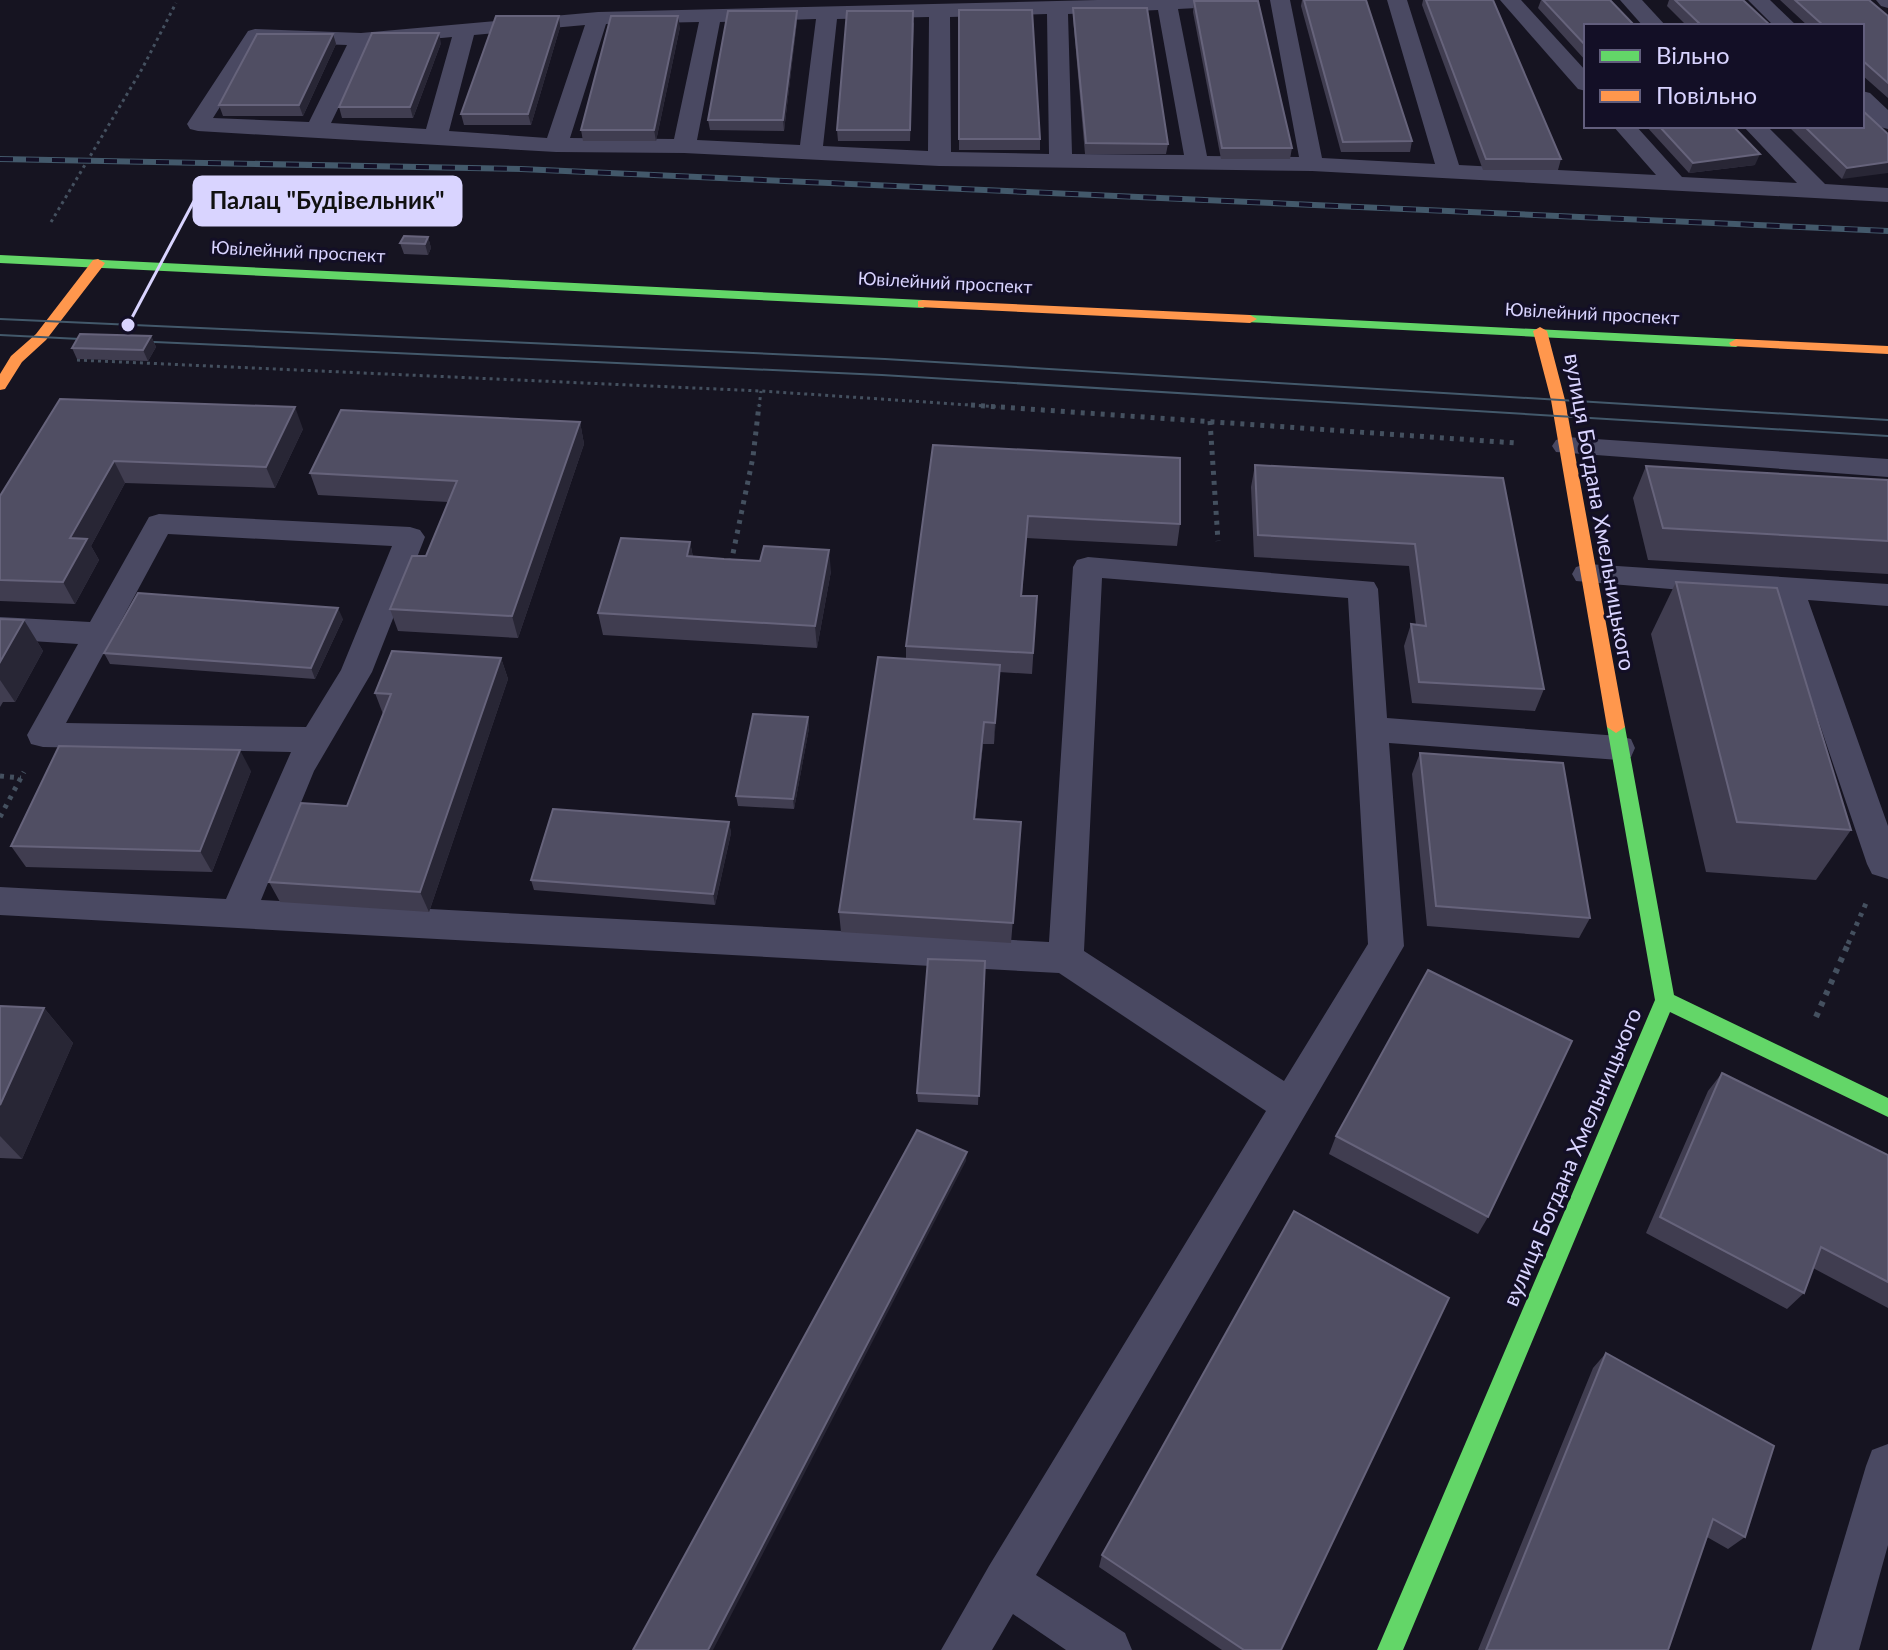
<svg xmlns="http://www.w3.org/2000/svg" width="1888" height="1650" viewBox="0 0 1888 1650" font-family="Lato,sans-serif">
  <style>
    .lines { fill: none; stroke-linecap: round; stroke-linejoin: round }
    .path-far2 { stroke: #44505f; stroke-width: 3; stroke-dasharray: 3 4; stroke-linecap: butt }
    .path-far1 { stroke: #44505f; stroke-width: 5; stroke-dasharray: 4 6; stroke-linecap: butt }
    .path { stroke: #44505f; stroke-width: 6; stroke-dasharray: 5 7; stroke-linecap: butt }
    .lane { fill: #4a4962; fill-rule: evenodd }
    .fast { fill: #63d668; fill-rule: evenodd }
    .slow { fill: #ff974d; fill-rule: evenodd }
    .tram { stroke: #43596b; stroke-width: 2 }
    .rail-casing { stroke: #43596b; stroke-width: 6 }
    .rail { stroke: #130f26; stroke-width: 4; stroke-dasharray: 13; stroke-linecap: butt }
    .wall { fill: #403d50 }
    .shaded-wall { fill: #282635 }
    .building { fill: #504e63; stroke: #66637b; stroke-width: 2 }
    .labels { text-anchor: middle; stroke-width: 6; stroke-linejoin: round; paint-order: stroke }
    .far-street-label { font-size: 18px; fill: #d9d4ff; stroke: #130f26 }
    .street-label { font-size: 22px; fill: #d9d4ff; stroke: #130f26 }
    .leader { fill: none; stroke: #d9d4ff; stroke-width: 3 }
    .callout-dot { fill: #d9d4ff; stroke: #130f26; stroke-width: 3 }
    .callout { fill: #d9d4ff; stroke: #d9d4ff; stroke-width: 3 }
    .callout-label { font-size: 24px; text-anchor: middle; font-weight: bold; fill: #111 }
  </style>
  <rect width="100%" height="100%" fill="#161421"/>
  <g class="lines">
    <!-- path-far2 -->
    <g class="path-far2">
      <path d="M51 222 142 69 176 3"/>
      <path d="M77 360 761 391 1000 407"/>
      <path d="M759 407 761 391"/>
    </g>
    <!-- path-far1 -->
    <g class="path-far1">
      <path d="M971 405 1516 443"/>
      <path d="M1210 421 1218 541"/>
      <path d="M731 563 753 457 759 405"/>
      <path d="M0 776 21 778"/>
      <path d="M0 817 24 772"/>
      <path d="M1848 944 1867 901"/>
    </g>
    <!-- path -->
    <path class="path" d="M1816 1017 1849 942"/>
    <!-- lane -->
    <g class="lane">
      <path d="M1097 0H1245L1235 6 1178 9 1207 156 1299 157 1270 0H1290L1322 158 1435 164 1387 0H1407L1459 165 1656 175 1613 126H1636L1682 177 1797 183 1743 126H1767L1825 184 1888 188V202L1312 171 939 166 684 153 556 152 198 131 190 129 187 124 248 31 255 29 361 33 598 12ZM1158 10 1184 155 1072 154 1068 14ZM1047 14 1049 154 951 152 950 17ZM929 17 928 151 823 146 837 19ZM816 19 800 145 697 140 720 22ZM699 22 674 139 570 138 606 24ZM585 25 547 138 449 131 474 35ZM452 37 426 129 331 123 369 45ZM261 42 347 45 309 122 213 118Z"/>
      <path d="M1500 0H1521L1586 71V91L1578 89Z"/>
      <path d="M1620 0H1642L1666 26H1643Z"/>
      <path d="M1748 0H1770L1797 26H1774Z"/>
      <path d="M1876 0H1888V8L1881 6Z"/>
      <path d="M1862 91 1870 93 1888 110V129L1880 127 1862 110Z"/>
      <path d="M1566 437 1888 459V477L1556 452 1552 446 1556 440Z"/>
      <path d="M159 514 410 527 420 530 425 537 372 672 314 771 261 900 1049 942 1073 567 1077 560 1088 557 1374 582 1378 589 1387 718 1619 736 1631 739 1635 748 1631 757 1619 760 1389 743 1404 946 1036 1575 1125 1633 1132 1650H1066L1013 1614 992 1650H941L989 1566 1266 1111 1059 973 0 915V887L226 899 291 752 43 747 31 744 27 735 78 644 0 639V617L90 622 149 517ZM168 534 392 546 341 670 306 727 66 723ZM1102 578 1348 598 1368 944 1284 1081 1084 951Z"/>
      <path d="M1587 564 1888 584V606L1808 600 1888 826V879L1872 874 1867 864 1777 598 1576 581 1572 574 1576 567Z"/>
      <path d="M1888 1444V1545L1859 1650H1811L1866 1466 1872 1450Z"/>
    </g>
    <!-- fast -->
    <g class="fast">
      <path d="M0 255 923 300 930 304 923 308 0 263Z"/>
      <path d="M1250 315 1736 339 1743 343 1736 347 1245 322V316Z"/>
      <path d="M1616 721 1625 727 1674 995 1888 1098V1117L1670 1012 1403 1650H1377L1655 1000 1607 727Z"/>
    </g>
    <!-- slow -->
    <g class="slow">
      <path d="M98 259 105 263 103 266 46 340 22 362 5 389 0 390V374L11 356 36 334 93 260Z"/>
      <path d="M923 300 1250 315 1257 319 1250 323 918 307V301Z"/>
      <path d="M1540 327 1547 331 1565 400 1625 727 1616 733 1607 727 1551 400 1533 331Z"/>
      <path d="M1736 339 1888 346V354L1731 346 1729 343Z"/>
    </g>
    <!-- tram -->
    <g class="tram">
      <path d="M0 319 885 359 1888 420"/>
      <path d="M0 335 100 340"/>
      <path d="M132 341 882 375 1888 436"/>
    </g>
    <defs>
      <path id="rail" d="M0 159 521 169 1888 231"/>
    </defs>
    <!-- rail casing -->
    <use href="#rail" class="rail-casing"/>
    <!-- rail -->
    <use href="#rail" class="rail"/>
  </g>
  <!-- wall -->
  <g class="wall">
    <path d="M1302 0H1366L1412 141 1410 152H1341L1301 6Z"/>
    <path d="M1423 0H1493L1561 159 1558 170H1483L1422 5Z"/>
    <path d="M1541 0H1610L1586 26V61L1538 8Z"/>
    <path d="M1669 0H1743L1771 26H1687L1667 6Z"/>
    <path d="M1780 0H1869L1888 16V98L1862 75V26H1808Z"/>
    <path d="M1194 1 1292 148 1290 159H1221L1193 12Z"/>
    <path d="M1073 8 1168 144 1166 154H1085L1073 18Z"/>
    <path d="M959 10 1040 139V150H959Z"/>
    <path d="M559 16 560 27 531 125H464L461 114Z"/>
    <path d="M797 21 784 131 710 130 708 120Z"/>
    <path d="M914 22 910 141H838L837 130Z"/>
    <path d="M680 27 656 141H583L581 130Z"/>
    <path d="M333 34 336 44 303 116H223L219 105Z"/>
    <path d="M441 43 413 118H342L339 107Z"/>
    <path d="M1646 126H1733L1755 165 1689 173Z"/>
    <path d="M1788 126H1862L1888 134 1842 179Z"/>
    <path d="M428 237 431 248 428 255 404 254 400 243Z"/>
    <path d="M151 336 156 347 148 361 77 359 72 348Z"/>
    <path d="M60 399 303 429 275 488 125 483 91 546 99 560 75 604 0 601V496Z"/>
    <path d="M580 422 584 444 518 638 398 631 390 609 426 556 448 502 318 495 310 473Z"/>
    <path d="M933 445 1180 524 1177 546 1026 538 1022 596H1037L1032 674 999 672 994 744H983L975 819 1021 822 1011 943 841 932 839 912 906 659V646Z"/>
    <path d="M1255 465 1503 478 1544 689 1535 711 1412 703 1404 646 1411 624 1416 625 1409 566 1254 557 1251 487Z"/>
    <path d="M1646 466 1888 480V574L1648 560 1633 498Z"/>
    <path d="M690 542 693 557 831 571 817 648 603 635 598 613Z"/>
    <path d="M1676 582 1851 830 1816 880 1706 872 1651 634Z"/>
    <path d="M0 619 24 620 43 651 15 702H3L0 707Z"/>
    <path d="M343 619 315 679 110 664 104 653Z"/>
    <path d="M501 658 508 679 429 912 280 902 269 882 347 806 383 714 375 693Z"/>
    <path d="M808 717 809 728 794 809 738 806 736 796Z"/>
    <path d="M1420 753 1590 918 1579 938 1427 926 1412 774Z"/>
    <path d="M251 771 212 872 26 867 11 846Z"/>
    <path d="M729 822 731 833 715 905 534 890 531 880Z"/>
    <path d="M985 961 978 1105 918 1102 917 1093Z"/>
    <path d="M0 1006 44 1008 73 1043 22 1159 0 1158Z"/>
    <path d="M1722 1073 1888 1155V1308L1813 1268 1804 1293 1787 1309 1646 1233 1708 1091Z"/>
    <path d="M1336 1136 1488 1217 1478 1234 1329 1154Z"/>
    <path d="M1606 1353 1745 1537 1728 1549 1707 1537 1668 1650H1478L1593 1368Z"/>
    <path d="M1102 1555 1281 1650H1222L1099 1567Z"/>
  </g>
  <!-- shaded-wall -->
  <g class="shaded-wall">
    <path d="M797 11V21L784 131 783 120Z"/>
    <path d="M559 16 560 27 531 125 528 114Z"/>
    <path d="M678 16 680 27 656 141 654 130Z"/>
    <path d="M439 33 441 43 413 118 410 107Z"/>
    <path d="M333 34 336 44 303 116 299 105Z"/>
    <path d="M1760 154 1755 165 1689 173 1693 163Z"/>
    <path d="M1888 162V173L1842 179 1847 168Z"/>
    <path d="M428 237 431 248 428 255 425 244Z"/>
    <path d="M151 336 156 347 148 361 143 350Z"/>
    <path d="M295 407 303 429 275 488 266 467Z"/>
    <path d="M580 422 584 444 518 638 512 616Z"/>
    <path d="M114 461 125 483 91 546 99 560 75 604 63 582 70 538Z"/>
    <path d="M690 542 694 563 687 556Z"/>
    <path d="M829 550 831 571 817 648 815 626Z"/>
    <path d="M338 608 343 619 315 679 311 668Z"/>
    <path d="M24 620 43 651 15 702 0 680V662Z"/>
    <path d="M501 658 508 679 429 912 420 892Z"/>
    <path d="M1000 665 999 686 994 744 995 723Z"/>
    <path d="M808 717 809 728 794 809 793 799Z"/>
    <path d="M984 722 983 744 973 840 974 819Z"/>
    <path d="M240 750 251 771 212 872 200 851Z"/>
    <path d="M729 822 731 833 715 905 713 894Z"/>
    <path d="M44 1008 73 1043 22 1159 0 1136V1105Z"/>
    <path d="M967 1152 966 1161 713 1650H708Z"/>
  </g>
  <!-- building -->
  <g class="building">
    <path d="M1304 0H1366L1412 141 1343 142Z"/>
    <path d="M1426 0H1493L1561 159H1486Z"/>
    <path d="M1543 0H1610L1635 26H1586V46Z"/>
    <path d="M1675 0H1743L1771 26H1702Z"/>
    <path d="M1795 0H1869L1888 16V83L1862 60V26H1824Z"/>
    <path d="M1194 1H1258L1292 148H1222Z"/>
    <path d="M1073 8H1147L1168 144 1086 143Z"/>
    <path d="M959 10H1032L1040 139H959Z"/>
    <path d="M728 11H797L783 120H708Z"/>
    <path d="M847 11H913L910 130H837Z"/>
    <path d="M496 16H559L528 114H461Z"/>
    <path d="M611 16H678L654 130H581Z"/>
    <path d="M372 33H439L410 107H339Z"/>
    <path d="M257 34H333L299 105H219Z"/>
    <path d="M1862 110 1888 134V162L1847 168 1804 126H1862Z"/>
    <path d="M1659 126H1733L1760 154 1693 163Z"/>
    <path d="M404 236 428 237 425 244 400 243Z"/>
    <path d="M80 334 151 336 143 350 72 348Z"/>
    <path d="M60 399 295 407 266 467 114 461 70 538 87 539 63 582 0 580V496Z"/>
    <path d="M341 410 580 422 512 616 390 609 412 556H426L457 481 310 473Z"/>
    <path d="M933 445 1180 458V524L1028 516 1021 596H1037L1033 653 906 646Z"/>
    <path d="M1255 465 1503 478 1544 689 1419 682 1411 624 1426 626 1415 544 1258 535Z"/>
    <path d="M1646 466 1888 480V541L1663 528Z"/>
    <path d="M621 538 690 542 687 556 724 559 760 561 764 546 829 550 815 626 598 613Z"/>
    <path d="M1676 582 1777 588 1851 830 1737 822Z"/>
    <path d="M138 593 338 608 311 668 104 653Z"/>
    <path d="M0 619 24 620 0 662Z"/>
    <path d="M392 651 501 658 420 892 269 882 301 803 347 806 391 694 375 693Z"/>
    <path d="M878 657 1000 665 995 723 984 722 974 819 1021 822 1013 923 839 912Z"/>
    <path d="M753 714 808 717 793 799 736 796Z"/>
    <path d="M59 746 240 750 200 851 11 846Z"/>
    <path d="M1420 753 1563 763 1590 918 1436 906Z"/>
    <path d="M553 809 729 822 713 894 531 880Z"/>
    <path d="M928 959 985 961 979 1096 917 1093Z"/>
    <path d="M1428 970 1572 1041 1488 1217 1336 1136Z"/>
    <path d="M0 1006 44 1008 0 1105Z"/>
    <path d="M1722 1073 1888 1155V1282L1821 1247 1804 1293 1660 1217Z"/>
    <path d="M917 1130 967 1152 708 1650H633Z"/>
    <path d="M1294 1211 1449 1298 1281 1650H1244L1102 1555Z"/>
    <path d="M1606 1353 1774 1446 1745 1537 1713 1519 1668 1650H1486Z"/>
  </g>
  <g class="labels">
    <!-- far-street labels -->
    <g class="far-street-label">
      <text transform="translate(298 252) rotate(3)" y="6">Ювілейний проспект</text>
      <text transform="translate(945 283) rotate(3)" y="6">Ювілейний проспект</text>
      <text transform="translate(1592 314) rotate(3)" y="6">Ювілейний проспект</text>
    </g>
    <!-- street labels -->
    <g class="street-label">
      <text transform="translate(1600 512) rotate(80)" y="8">вулиця Богдана Хмельницького</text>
      <text transform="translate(1572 1157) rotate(-67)" y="8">вулиця Богдана Хмельницького</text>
    </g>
  </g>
  <!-- callouts -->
  <path class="leader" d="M128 325L194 201"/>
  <circle class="callout-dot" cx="128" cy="325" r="8"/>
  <rect class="callout" x="194" y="177" width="267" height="48" rx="8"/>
  <g class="callout-label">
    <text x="327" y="209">Палац "Будівельник"</text>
  </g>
  <!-- legend -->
  <rect x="1584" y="24" width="280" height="104" fill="#130f26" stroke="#625e7d" stroke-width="2"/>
  <rect x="1600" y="50" width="40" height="12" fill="#63d668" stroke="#625e7d" stroke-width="2"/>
  <text x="1656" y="64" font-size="24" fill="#d9d4ff">Вільно</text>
  <rect x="1600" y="90" width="40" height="12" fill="#ff974d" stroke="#625e7d" stroke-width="2"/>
  <text x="1656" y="104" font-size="24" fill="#d9d4ff">Повільно</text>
</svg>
